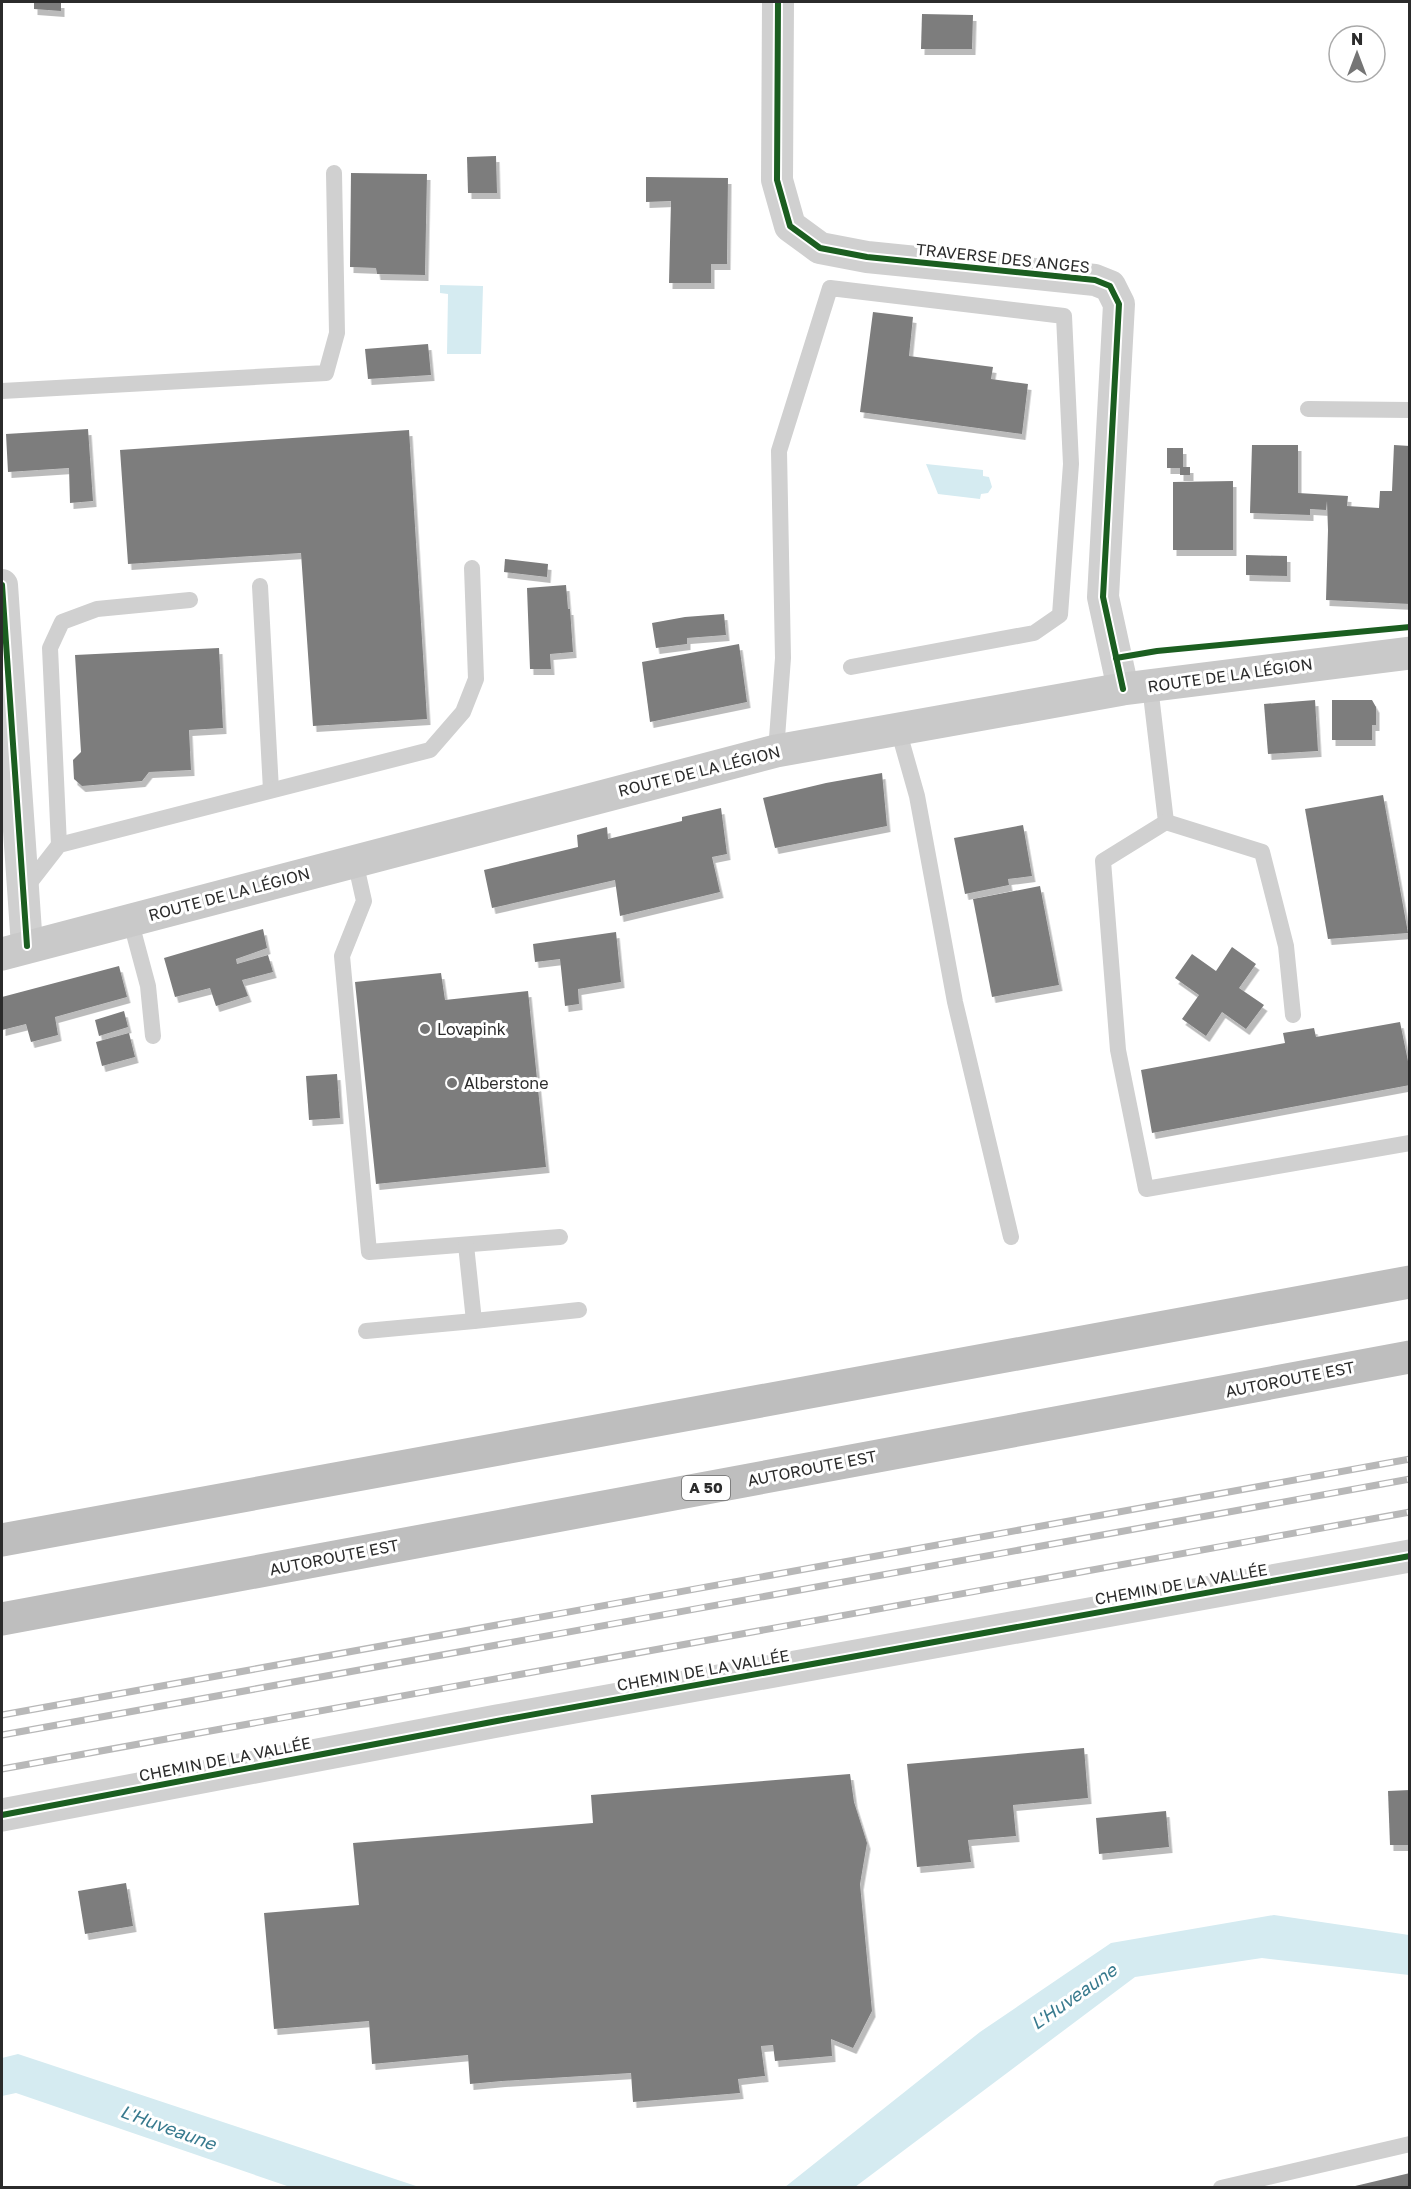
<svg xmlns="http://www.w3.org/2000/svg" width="1411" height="2189" viewBox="0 0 1411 2189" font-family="'Golos Text',sans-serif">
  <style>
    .water { fill: #d5ebf1 }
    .building { fill: #7d7d7d; filter: url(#shadow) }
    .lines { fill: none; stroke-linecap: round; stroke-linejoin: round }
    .service { stroke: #d0d0d0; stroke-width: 16 }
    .minor { stroke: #d0d0d0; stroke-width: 32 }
    .tertiary { stroke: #d0d0d0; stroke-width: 33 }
    .secondary { stroke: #c9c9c9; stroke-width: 33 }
    .motorway { stroke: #bebebe; stroke-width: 33 }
    .rail-casing { stroke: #b8b8b8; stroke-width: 7 }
    .rail { stroke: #fff; stroke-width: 4.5; stroke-dasharray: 14; stroke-linecap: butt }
    .cycleway-casing { stroke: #fff; stroke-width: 10 }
    .cycleway { stroke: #1b5e20; stroke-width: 6 }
    .poi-dot { fill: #757575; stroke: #fff; stroke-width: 2 }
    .labels { text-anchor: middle; stroke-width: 6; stroke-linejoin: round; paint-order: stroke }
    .shield { fill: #fff; stroke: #6b6b6b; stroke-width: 1.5 }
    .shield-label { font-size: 15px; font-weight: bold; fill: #2b2b2b }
    .street-label { font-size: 16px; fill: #2b2b2b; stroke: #fff }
    .poi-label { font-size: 16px; fill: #2b2b2b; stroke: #fff; text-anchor: start }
    .water-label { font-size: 18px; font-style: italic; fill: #387a8e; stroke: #fff }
  </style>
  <defs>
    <filter id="shadow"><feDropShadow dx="3.5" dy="6" stdDeviation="0" flood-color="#0004"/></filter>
  </defs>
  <rect width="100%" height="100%" fill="#fff"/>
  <!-- water -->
  <g class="water">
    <path d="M440 285 483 286 481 354H447L448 294 440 293Z"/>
    <path d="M926 464 983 470V476L989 477 992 487 988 493 981 494 980 499 938 494Z"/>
    <path d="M1274 1915 1409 1935V1975L1262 1958 1135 1977 855 2187H785L980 2032 1111 1943Z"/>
    <path d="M18 2054 419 2187H290L16 2093 2 2096V2058Z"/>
  </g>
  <!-- building -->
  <g class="building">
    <path d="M34 2H61V11L34 9Z"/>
    <path d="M922 14 973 15 972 49H921Z"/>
    <path d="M496 156 497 193H468L467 157Z"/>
    <path d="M351 173 427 174 425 275 377 274 376 268 350 267Z"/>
    <path d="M646 177 728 178 727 264H711V283H669L671 201 646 202Z"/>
    <path d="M873 312 913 317 909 356 993 367 991 379 1028 384 1022 434 860 412Z"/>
    <path d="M428 344 431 375 368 379 365 349Z"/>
    <path d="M88 429 93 501 70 503 69 468 8 472 6 434Z"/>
    <path d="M409 430 427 719 313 726 301 553 128 564 120 450Z"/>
    <path d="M1252 445H1298V493L1348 496 1347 506 1379 508 1380 491H1392L1394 445 1410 446V604L1326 600 1328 530 1327 501 1326 510 1310 509V515L1250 513Z"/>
    <path d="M1167 448H1183V467H1190V475H1180V468H1167Z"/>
    <path d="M1233 481V550H1173V482Z"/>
    <path d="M1246 555 1287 556V576L1246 575Z"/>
    <path d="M505 559 548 564 547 577 504 572Z"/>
    <path d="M566 585 568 609H570L573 652 550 654 551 669H530L527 588Z"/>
    <path d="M724 614 726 635 687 638V644L656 648 652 623 685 617Z"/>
    <path d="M739 644 747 702 650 722 642 662Z"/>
    <path d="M219 648 223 728 189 730 191 770 149 772 142 781 82 786 74 779 73 760 81 752 75 655Z"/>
    <path d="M1315 700 1318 751 1268 754 1264 704Z"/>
    <path d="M1332 700H1372L1376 707V725H1372V740H1332Z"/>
    <path d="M882 773 887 826 775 848 763 798 826 783Z"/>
    <path d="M1383 795 1408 933 1328 939 1305 809Z"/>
    <path d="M721 808 727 854 712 857 720 892 620 916 615 880 492 908 484 870 578 847 577 835 607 827 608 839 682 821V817Z"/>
    <path d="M1023 825 1032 876 1008 879 1009 885 965 894 954 838Z"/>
    <path d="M1040 886 1059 985 992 997 973 899Z"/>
    <path d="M263 929 267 948 236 959 237 964 268 955 273 972 242 980 248 996 216 1006 210 988 175 997 164 958Z"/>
    <path d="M616 932 621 982 578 989 579 1004 565 1006 560 959 535 962 533 944Z"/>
    <path d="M1232 947 1256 964 1239 988 1264 1005 1246 1029 1222 1012 1206 1036 1182 1019 1199 995 1175 978 1192 954 1216 971Z"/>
    <path d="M119 966 127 997 55 1017 58 1035 31 1042 26 1024 2 1030V997Z"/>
    <path d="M441 973 445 1000 528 991 546 1167 376 1184 355 982Z"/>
    <path d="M124 1011 128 1027 99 1036 95 1020Z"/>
    <path d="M1400 1022 1410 1071V1085L1152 1133 1141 1070 1285 1043 1283 1033 1314 1028 1316 1037Z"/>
    <path d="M129 1033 135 1057 102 1066 96 1042Z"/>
    <path d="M337 1074 340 1118 309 1120 306 1076Z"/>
    <path d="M1084 1748 1088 1798 1013 1805 1016 1836 968 1840 971 1862 917 1867 907 1764Z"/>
    <path d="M850 1774 854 1802 867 1843 860 1884 872 2011 853 2048 831 2039 832 2056 775 2061 773 2045 761 2046 765 2076 738 2079 740 2093 633 2102 631 2073 502 2081 470 2084 468 2055 372 2064 369 2021 274 2029 264 1913 359 1905 353 1843 593 1823 591 1795Z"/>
    <path d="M1410 1790V1845H1390L1388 1791Z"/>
    <path d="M1166 1811 1169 1847 1099 1854 1096 1818Z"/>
    <path d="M126 1883 133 1926 85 1934 78 1891Z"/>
    <path d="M1410 2173V2187H1351Z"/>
  </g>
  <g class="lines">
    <!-- service -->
    <g class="service">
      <path d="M2 391 326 373 337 333 334 173"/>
      <path d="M1308 409 1410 410"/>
      <path d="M260 586 271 790"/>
      <path d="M1150 686 1166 822 1103 861 1118 1050 1146 1189 1410 1143"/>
      <path d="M898 729 917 796 955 1002 1011 1237"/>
      <path d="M776 751 783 658 779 451 830 288 1064 316 1071 464 1060 615 1034 633 851 667"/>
      <path d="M1166 822 1262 852 1286 946 1293 1015"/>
      <path d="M59 845 50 648 62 622 97 609 190 600"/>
      <path d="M355 861 364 901 342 956 369 1252 560 1237"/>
      <path d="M24 890 59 845 430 750 463 712 476 679 472 568"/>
      <path d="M130 919 148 986 153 1036"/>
      <path d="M474 1321 579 1310"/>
      <path d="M366 1331 474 1321 466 1245"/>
      <path d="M1221 2188 1410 2144"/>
    </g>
    <!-- minor -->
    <g class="minor">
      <path d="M778 2 777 180 790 226 820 248 867 257 1095 280 1110 286 1119 304 1103 597 1123 689"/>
      <path d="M2 585 27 946"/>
    </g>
    <!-- tertiary -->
    <path class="tertiary" d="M2 1815 497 1721 1410 1556"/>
    <!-- secondary -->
    <path class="secondary" d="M2 954 776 751 1123 689 1410 653"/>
    <!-- motorway -->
    <g class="motorway">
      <path d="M2 1540 1410 1282"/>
      <path d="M2 1619 1410 1357"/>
    </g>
    <defs>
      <g id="rail">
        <path d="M2 1715 1410 1459"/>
        <path d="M2 1735 1410 1479"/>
        <path d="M2 1769 1410 1512"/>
      </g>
    </defs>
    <!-- rail casing -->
    <use href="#rail" class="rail-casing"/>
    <!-- rail -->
    <use href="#rail" class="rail"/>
    <defs>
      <g id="cycleway">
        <path d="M778 2 777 180 790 226 820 248 867 257 1095 280 1110 286 1119 304 1103 597 1123 689"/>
        <path d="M2 585 27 946"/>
        <path d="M1116 658 1157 651 1410 627"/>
        <path d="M2 1815 497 1721 1410 1556"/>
      </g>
    </defs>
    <!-- cycleway casing -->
    <use href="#cycleway" class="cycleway-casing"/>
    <!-- cycleway -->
    <use href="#cycleway" class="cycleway"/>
  </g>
  <!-- markers -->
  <g class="poi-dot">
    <circle cx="425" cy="1029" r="6"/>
    <circle cx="452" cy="1083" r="6"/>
  </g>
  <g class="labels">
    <!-- shield labels -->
    <rect class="shield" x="682" y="1476" width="48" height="24" rx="4.5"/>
    <g class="shield-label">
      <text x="706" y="1493">A 50</text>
    </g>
    <!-- street labels -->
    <g class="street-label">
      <text transform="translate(1003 258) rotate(6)" y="6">TRAVERSE DES ANGES</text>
      <text transform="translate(1230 675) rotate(-8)" y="6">ROUTE DE LA LÉGION</text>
      <text transform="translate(699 771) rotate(-14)" y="6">ROUTE DE LA LÉGION</text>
      <text transform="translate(229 894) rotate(-15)" y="6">ROUTE DE LA LÉGION</text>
      <text transform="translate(1290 1379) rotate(-11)" y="6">AUTOROUTE EST</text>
      <text transform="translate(812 1468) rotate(-11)" y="6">AUTOROUTE EST</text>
      <text transform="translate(334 1557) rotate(-11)" y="6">AUTOROUTE EST</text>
      <text transform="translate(1181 1584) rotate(-10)" y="6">CHEMIN DE LA VALLÉE</text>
      <text transform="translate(703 1670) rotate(-10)" y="6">CHEMIN DE LA VALLÉE</text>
      <text transform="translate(225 1759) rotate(-11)" y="6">CHEMIN DE LA VALLÉE</text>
    </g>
    <!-- poi labels -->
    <g class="poi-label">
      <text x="437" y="1035">Lovapink</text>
      <text x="464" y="1089">Alberstone</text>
    </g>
    <!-- water labels -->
    <g class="water-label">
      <text transform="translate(1074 1997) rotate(-35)" y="6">L'Huveaune</text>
      <text transform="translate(168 2128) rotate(20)" y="6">L'Huveaune</text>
    </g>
  </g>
  <!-- border -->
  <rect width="1411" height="2189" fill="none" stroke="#2b2b2b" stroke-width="6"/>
  <!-- north arrow -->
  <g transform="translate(1357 54)"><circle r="28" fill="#ffffff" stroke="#aaaaaa" stroke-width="1.5"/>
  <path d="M0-4.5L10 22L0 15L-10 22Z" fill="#757575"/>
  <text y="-9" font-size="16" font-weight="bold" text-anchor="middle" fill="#2b2b2b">N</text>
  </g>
</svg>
